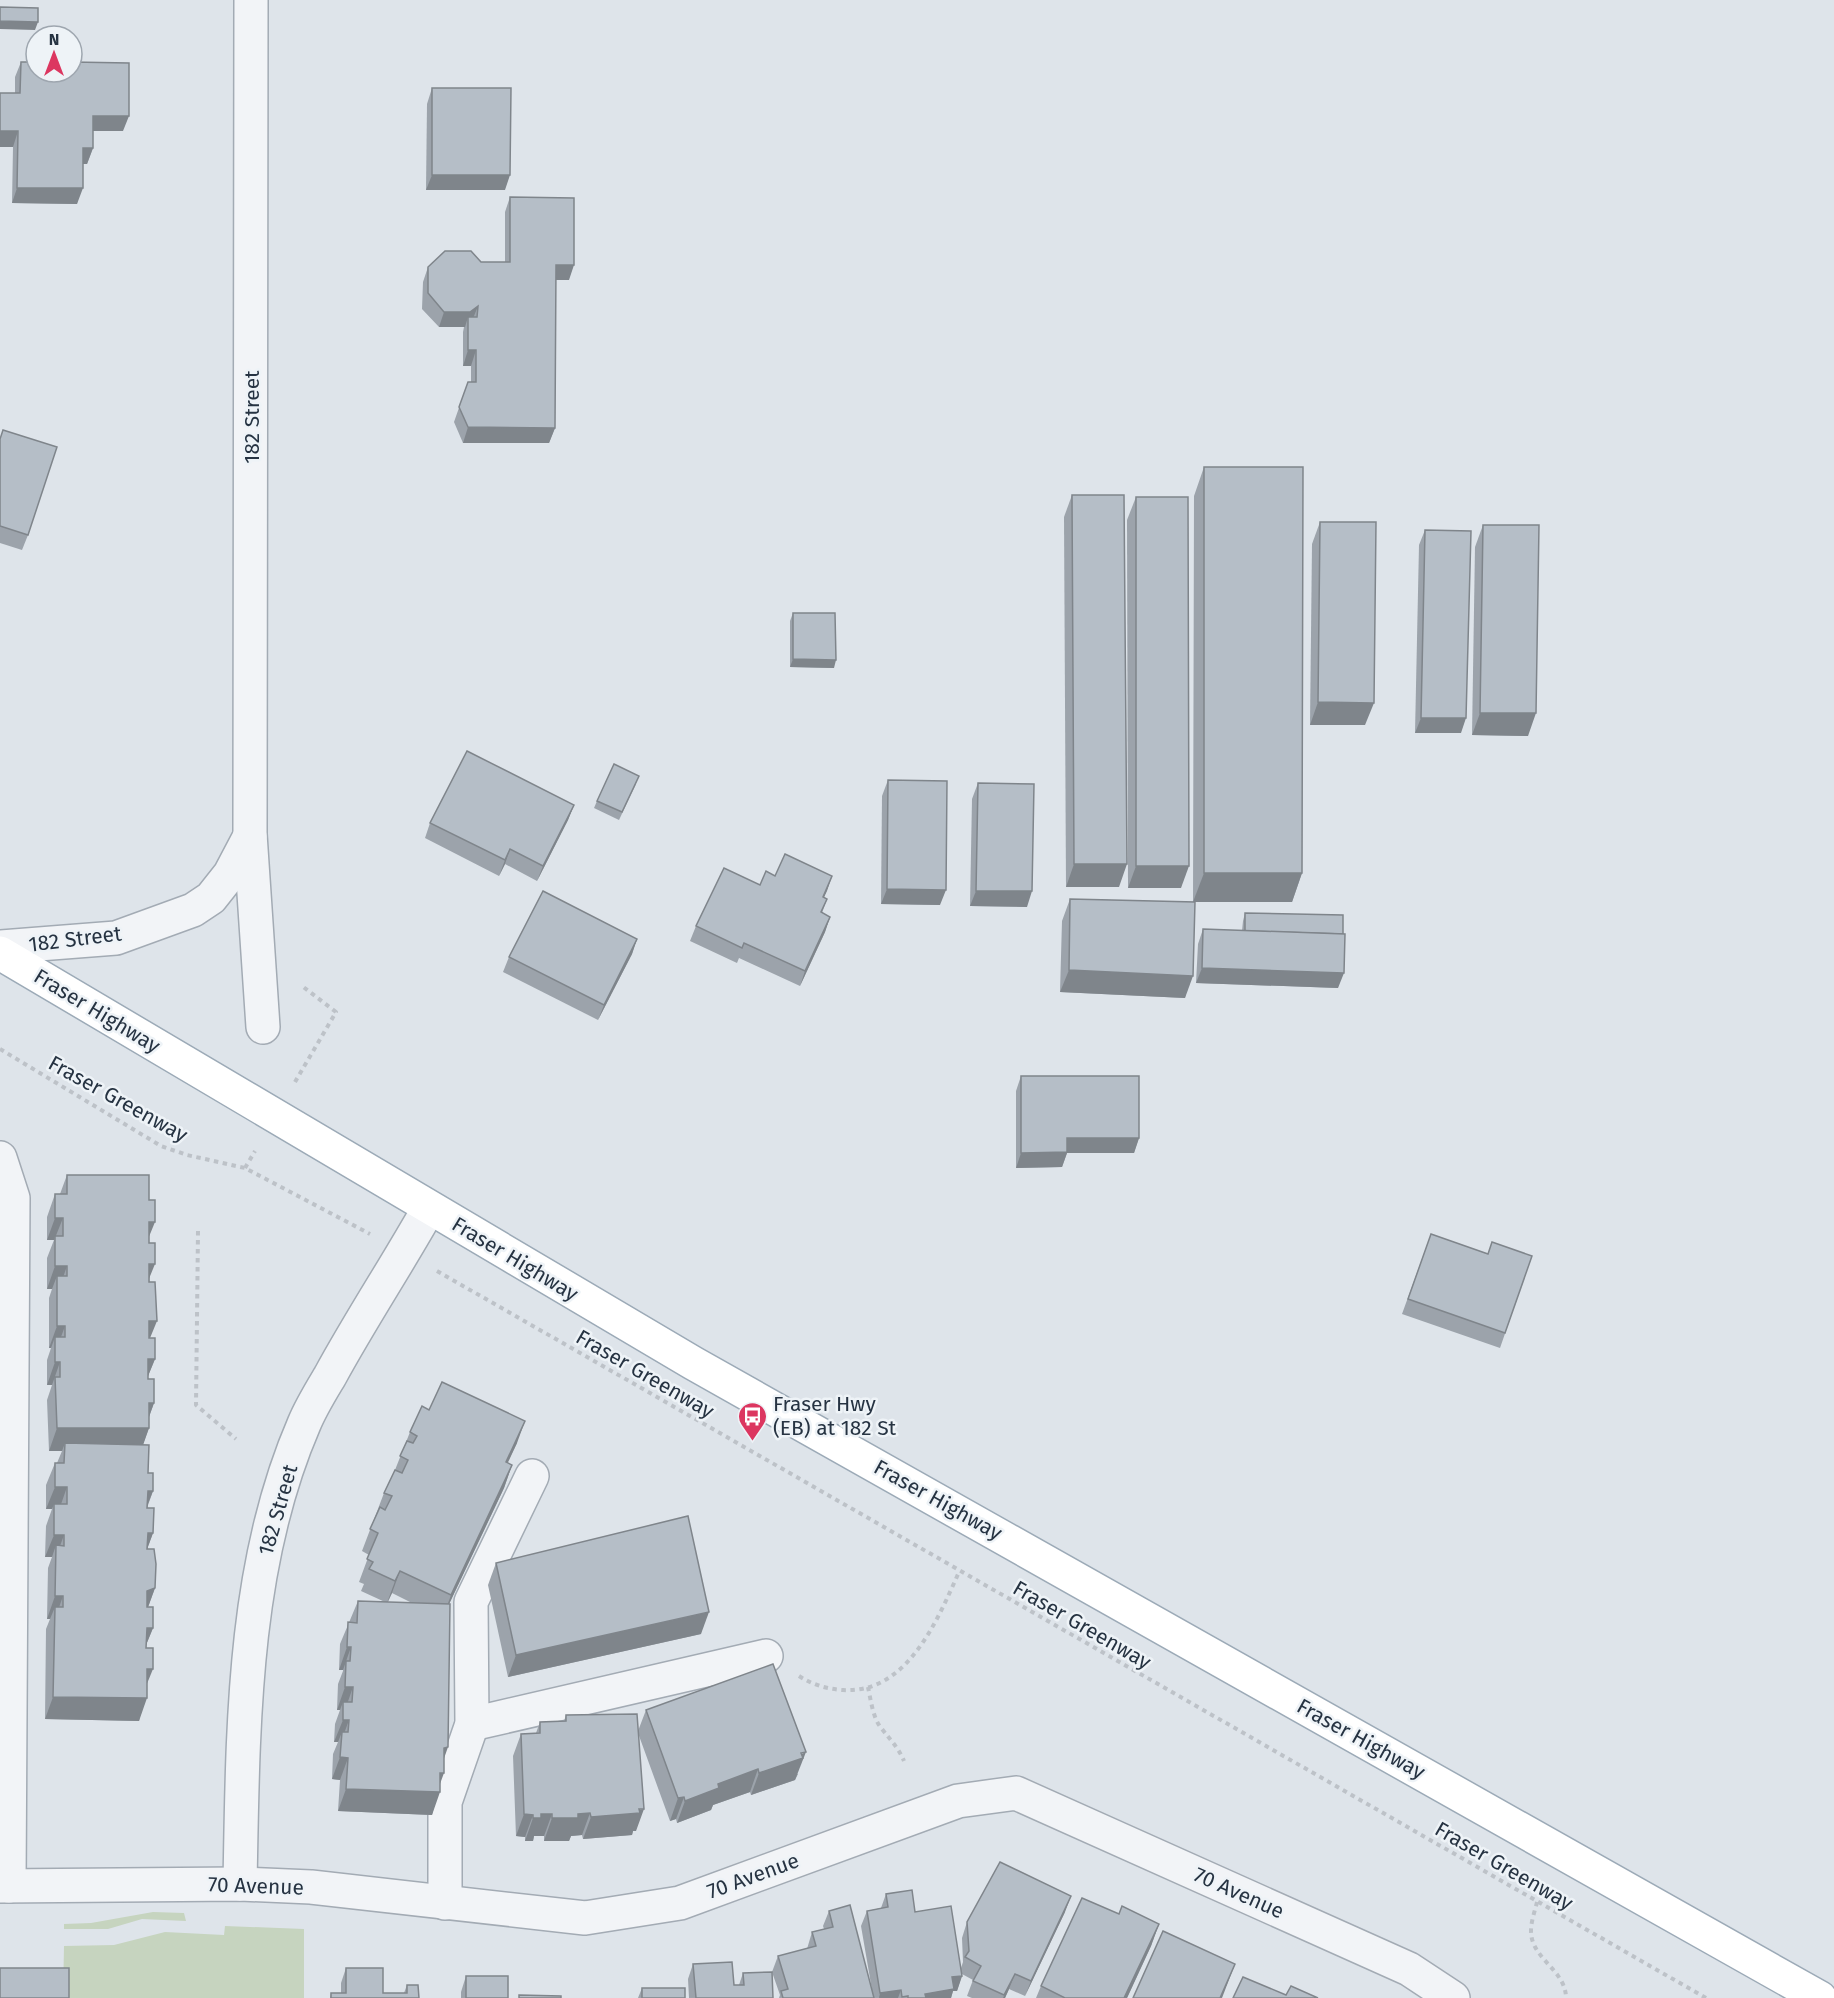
<svg xmlns="http://www.w3.org/2000/svg" width="1834" height="1998" viewBox="0 0 1834 1998" font-family="'Fira Sans',sans-serif">
  <style>
    .green { fill: #c6d4bf }
    .lines { fill: none; stroke-linecap: round; stroke-linejoin: round }
    .minor-casing { stroke: #a3abb4; stroke-width: 36 }
    .major-casing { stroke: #9caab7; stroke-width: 36 }
    .path { stroke: #bdc2c8; stroke-width: 4; stroke-dasharray: 4.5 4.5; stroke-linecap: butt }
    .minor { stroke: #f2f4f7; stroke-width: 33 }
    .major { stroke: #fff; stroke-width: 33 }
    .wall { fill: #9ca3ab; fill-rule: evenodd }
    .shaded-wall { fill: #7f858b }
    .building { fill: #b5bec7; stroke: #7f858b; stroke-width: 1.5 }
    .labels { text-anchor: middle; stroke-width: 5; stroke-linejoin: round; paint-order: stroke }
    .street-label { font-size: 21px; fill: #263342; stroke: #eef3f7 }
    .poi-label { font-size: 21px; fill: #263342; stroke: #eef3f7; text-anchor: start }
  </style>
  <rect width="100%" height="100%" fill="#dee4ea"/>
  <!-- green -->
  <g class="green">
    <path d="M153 1912 184 1913 186 1921 142 1919 108 1929H64V1924L91 1923Z"/>
    <path d="M225 1926 304 1929V1998H63L64 1946 114 1945 165 1932 224 1935Z"/>
  </g>
  <g class="lines">
    <defs>
      <g id="minor">
        <path d="M251 0 250 834 263 1027"/>
        <path d="M0 947 116 938 193 910 211 898 230 874 250 836"/>
        <path d="M0 1158 13 1198 9 1886"/>
        <path d="M472 1724 766 1656"/>
        <path d="M240 1884C243 1730 242 1567 304 1424 311 1407 321 1391 330 1376 361 1319 397 1265 429 1208"/>
        <path d="M0 1886 240 1884 311 1887 585 1918 680 1903 958 1801 1016 1793 1409 1969 1453 1998"/>
        <path d="M445 1903V1802L472 1724 471 1602 532 1476"/>
      </g>
      <path id="major" d="M0 953 693 1363 1820 1998"/>
    </defs>
    <!-- minor casing -->
    <use href="#minor" class="minor-casing"/>
    <!-- major casing -->
    <use href="#major" class="major-casing"/>
    <!-- path -->
    <g class="path">
      <path d="M0 1049 161 1146 187 1155 245 1168 370 1234"/>
      <path d="M295 1082 336 1012 302 986"/>
      <path d="M245 1168 255 1151"/>
      <path d="M198 1231 196 1405 236 1439"/>
      <path d="M437 1271 1706 1998"/>
      <path d="M799 1676C813 1685 827 1689 843 1690 907 1694 937 1621 959 1572"/>
      <path d="M868 1687C871 1701 873 1719 882 1729 891 1741 898 1747 904 1761"/>
      <path d="M1537 1902C1535 1911 1531 1921 1531 1931 1531 1959 1566 1970 1566 1998"/>
    </g>
    <!-- minor -->
    <use href="#minor" class="minor"/>
    <!-- major -->
    <use href="#major" class="major"/>
  </g>
  <!-- wall -->
  <g class="wall">
    <path d="M21 62 123 131H93V148L87 164H83L77 204 12 203 13 147H0L15 93V77Z"/>
    <path d="M432 88 505 190H426L427 104Z"/>
    <path d="M510 197 569 280H555V428L549 443H463L454 422 468 382H471V366H463V332L464 327H439L422 309 423 282 428 267 481 262H505V212Z"/>
    <path d="M0 437 28 535 22 550 0 543Z"/>
    <path d="M1204 467 1302 873 1292 902H1195L1185 998 1060 992 1062 921 1070 899 1193 902 1194 496Z"/>
    <path d="M1072 495 1119 887H1066L1064 517Z"/>
    <path d="M1136 497 1181 888H1128L1127 520Z"/>
    <path d="M1320 522 1365 725H1310L1312 544Z"/>
    <path d="M1483 525 1528 736 1472 735 1475 547Z"/>
    <path d="M1425 530 1461 733H1415L1419 545Z"/>
    <path d="M793 613 834 668 790 667V621Z"/>
    <path d="M888 780 940 905 881 904 882 796Z"/>
    <path d="M978 783 1027 907 970 906 972 799Z"/>
    <path d="M636 784 619 820 594 808 597 801Z"/>
    <path d="M574 805 568 820 537 881 505 864 499 876 425 838 430 823Z"/>
    <path d="M775 876H832L824 897 827 899 822 913 830 917 825 932 800 986 739 958 737 963 690 941 696 926Z"/>
    <path d="M1245 913 1343 934 1338 988 1196 983 1198 944 1203 929 1242 931 1243 921Z"/>
    <path d="M637 939 632 954 598 1020 503 972 509 957Z"/>
    <path d="M1021 1076 1139 1138 1134 1153H1067L1062 1167 1016 1168V1091Z"/>
    <path d="M67 1175 149 1236 150 1338 155 1359 148 1376V1379L154 1403 149 1417V1428L143 1444 148 1473 153 1491 147 1508 153 1533 147 1549 155 1588 148 1607 153 1628 146 1645 147 1684 139 1721 45 1719 46 1629 50 1619H47L48 1568 52 1557H45L46 1526 52 1509H46V1485L55 1463H57L62 1451H49L47 1400 52 1385H47V1360L51 1348H49V1298L52 1289H47V1258L54 1240H47V1217L55 1194H60Z"/>
    <path d="M1431 1234 1488 1254 1532 1256 1500 1348 1402 1314Z"/>
    <path d="M429 1410 517 1443 507 1463 512 1465 504 1488 449 1604 444 1758 440 1783 432 1815 338 1811 340 1780 332 1779 333 1754 338 1742H334L335 1724 340 1710H337L338 1684 343 1671V1670H339L340 1644 358 1601 385 1602 361 1591 364 1584 359 1582 369 1555 362 1551 384 1493 395 1470 410 1432ZM392 1593 412 1603 388 1602Z"/>
    <path d="M496 1563 701 1634 508 1677 488 1585Z"/>
    <path d="M646 1710 798 1774 795 1780 751 1795 750 1792 713 1805 711 1810 677 1823 676 1819 670 1821 638 1733 636 1831H633L632 1835 583 1839 582 1835 571 1836 569 1841H544V1836H534L533 1841H525V1837L516 1836 513 1756 521 1734 536 1733 540 1722 564 1721 566 1715 638 1731Z"/>
    <path d="M886 1894 915 1912 961 1968 963 1962 962 1938 967 1922 1065 1912 1025 1996 1009 1989 1005 1998H972L967 1996 973 1980 962 1974V1976L957 1991H953L951 1998H779L780 1995 772 1972 778 1956 807 1949 812 1932 824 1929 823 1926 829 1911 872 1990 861 1926 867 1911 881 1908Z"/>
    <path d="M1119 1914 1159 1924 1151 1946 1127 1998H1036L1041 1986Z"/>
    <path d="M693 1964 734 1985H739L743 1973 773 1998H689L688 1979Z"/>
    <path d="M346 1968 383 1993H404L407 1985 419 1998H330L331 1993H341V1983Z"/>
    <path d="M466 1976 508 1998H461V1992Z"/>
    <path d="M642 1988 685 1998H638Z"/>
  </g>
  <!-- shaded-wall -->
  <g class="shaded-wall">
    <path d="M0 21 38 22 35 30 0 29Z"/>
    <path d="M93 116H129L123 131H88Z"/>
    <path d="M0 131H18L13 147H0Z"/>
    <path d="M83 148H93L87 164H78Z"/>
    <path d="M432 175H510L505 190H426Z"/>
    <path d="M17 188H83L77 204 12 203Z"/>
    <path d="M556 265H574L569 280H550Z"/>
    <path d="M478 306 472 321 468 317 465 327H439L444 312Z"/>
    <path d="M468 350H476L471 366H463Z"/>
    <path d="M468 427 555 428 549 443H463Z"/>
    <path d="M793 659 836 660 834 668 790 667Z"/>
    <path d="M1318 702 1374 703 1365 725H1310Z"/>
    <path d="M1480 713H1536L1528 736 1472 735Z"/>
    <path d="M1421 718H1466L1461 733H1415Z"/>
    <path d="M574 805 568 820 537 881 543 866Z"/>
    <path d="M510 849 505 864 499 876 505 860Z"/>
    <path d="M1074 864H1127L1119 887H1066Z"/>
    <path d="M1136 866H1189L1181 888H1128Z"/>
    <path d="M1204 873H1302L1292 902H1193Z"/>
    <path d="M832 876 827 891 817 912 823 897Z"/>
    <path d="M887 889 946 890 940 905 881 904Z"/>
    <path d="M976 891H1032L1027 907 970 906Z"/>
    <path d="M830 917 825 932 800 986 805 971Z"/>
    <path d="M637 939 632 954 598 1020 604 1005Z"/>
    <path d="M1202 968 1344 973 1338 988 1196 983Z"/>
    <path d="M1069 970 1193 976 1185 998 1060 992Z"/>
    <path d="M1067 1138H1139L1134 1153H1067L1062 1167 1016 1168 1021 1153Z"/>
    <path d="M55 1218H63L55 1238V1236L54 1240H47Z"/>
    <path d="M149 1222H155L146 1244Z"/>
    <path d="M149 1264H155L146 1286Z"/>
    <path d="M55 1266H67L59 1289 57 1276 52 1289H47Z"/>
    <path d="M149 1321H157L148 1343Z"/>
    <path d="M57 1326H65L57 1348 55 1337 51 1348H49Z"/>
    <path d="M148 1359H155L146 1381Z"/>
    <path d="M55 1362H60L52 1385H47Z"/>
    <path d="M149 1403H154L146 1425Z"/>
    <path d="M525 1421 517 1443 498 1484 506 1462Z"/>
    <path d="M57 1428H149L141 1451 65 1443 62 1451H49Z"/>
    <path d="M512 1465 504 1488 443 1617 451 1595Z"/>
    <path d="M55 1487H67L59 1510 54 1504 52 1509H46Z"/>
    <path d="M148 1491H153L144 1514Z"/>
    <path d="M148 1533H153L145 1555Z"/>
    <path d="M54 1535H64L56 1557V1545L52 1557H45Z"/>
    <path d="M400 1571 392 1593 387 1603 395 1581Z"/>
    <path d="M155 1588 147 1610V1591Z"/>
    <path d="M55 1596H63L55 1619V1607L50 1619H47Z"/>
    <path d="M709 1612 701 1634 508 1677 516 1655Z"/>
    <path d="M147 1628H153L144 1650Z"/>
    <path d="M347 1647H351L343 1670H339Z"/>
    <path d="M147 1669H153L144 1691Z"/>
    <path d="M345 1687H353L345 1710 343 1702 340 1710H337Z"/>
    <path d="M53 1697 147 1698 139 1721 45 1719Z"/>
    <path d="M343 1720H349L341 1742 342 1732 338 1742H334Z"/>
    <path d="M448 1747 440 1770 444 1748Z"/>
    <path d="M806 1752 795 1780 751 1795 759 1773Z"/>
    <path d="M340 1757 348 1758 340 1780 332 1779Z"/>
    <path d="M758 1769 750 1792 713 1805 711 1810 677 1823 685 1801 718 1784Z"/>
    <path d="M440 1773H444L437 1792H440L432 1815 338 1811 346 1789Z"/>
    <path d="M684 1797 676 1819 670 1821 678 1798Z"/>
    <path d="M644 1809 636 1831H633L632 1835 583 1839 591 1817Z"/>
    <path d="M590 1813 582 1835 571 1836 569 1841H544L552 1818 578 1814Z"/>
    <path d="M524 1814 533 1815 525 1837 516 1836Z"/>
    <path d="M541 1814H552L544 1836H534L533 1841H525L533 1818Z"/>
    <path d="M1071 1896 1065 1912 1025 1996 1031 1981Z"/>
    <path d="M1159 1924 1151 1946 1127 1998H1124Z"/>
    <path d="M1235 1964 1222 1998H1220Z"/>
    <path d="M1015 1974 1009 1989 1005 1998H1003Z"/>
    <path d="M962 1976 957 1991H953L951 1998H924L925 1994 952 1977Z"/>
    <path d="M901 1990 898 1998H879L880 1993Z"/>
  </g>
  <!-- building -->
  <g class="building">
    <path d="M0 7 38 8V22L0 21Z"/>
    <path d="M21 62H36V72H72V62L129 63V116H93V148H83V188H17L18 131H0V93H20Z"/>
    <path d="M432 88H511L510 175H432Z"/>
    <path d="M510 197 574 198V265H556L555 428 468 427 459 407 468 382H476V350H468V317H477L478 306 470 312H444L428 293V267L445 251H471L481 262H510Z"/>
    <path d="M3 430 57 447 28 535 0 526V439Z"/>
    <path d="M1204 467H1303L1302 873H1204Z"/>
    <path d="M1072 495H1124L1127 864H1074Z"/>
    <path d="M1136 497H1188L1189 866H1136Z"/>
    <path d="M1320 522H1376L1374 703 1318 702Z"/>
    <path d="M1483 525H1539L1536 713H1480Z"/>
    <path d="M1425 530 1471 531 1466 718H1421Z"/>
    <path d="M793 613H835L836 660 793 659Z"/>
    <path d="M467 751 574 805 543 866 510 849 505 860 430 823Z"/>
    <path d="M614 764 639 776 622 812 597 801Z"/>
    <path d="M888 780 947 781 946 890 887 889Z"/>
    <path d="M978 783 1034 784 1032 891H976Z"/>
    <path d="M785 854 832 876 823 897 827 899 821 912 830 917 805 971 744 943 742 948 696 926 724 868 760 885 766 871 775 876Z"/>
    <path d="M543 891 637 939 604 1005 509 957Z"/>
    <path d="M1070 899 1195 902 1193 976 1069 970Z"/>
    <path d="M1245 913 1343 915V934L1245 931Z"/>
    <path d="M1203 929 1345 934 1344 973 1202 968Z"/>
    <path d="M1021 1076H1139V1138H1067V1152L1021 1153Z"/>
    <path d="M67 1175H149V1200H155V1222H149V1243H155V1264H149V1282H155L157 1321H149V1338H155V1359H148V1379H154V1403H149V1428H57L55 1377H60V1362H55V1337H65V1326H57V1276H67V1266H55V1236H63V1218H55V1194H67Z"/>
    <path d="M1431 1234 1488 1254 1492 1242 1532 1256 1505 1333 1408 1299Z"/>
    <path d="M442 1382 525 1421 506 1462 512 1465 451 1595 400 1571 395 1581 369 1569 373 1562 367 1559 378 1533 370 1529 380 1507 385 1510 392 1496 384 1493 395 1470 402 1473 408 1460 400 1456 407 1441 413 1443 417 1436 410 1432 422 1406 429 1410Z"/>
    <path d="M65 1443 149 1445 148 1473H153V1491H148L147 1508H154L153 1533H148L147 1549H154L156 1564 155 1588 147 1591V1607H153V1628H147L146 1648H153V1669H147V1698L53 1697 55 1607H63V1596H55L56 1545 64 1546V1535H54V1504H67V1487H55V1463H64Z"/>
    <path d="M688 1516 709 1612 516 1655 496 1563Z"/>
    <path d="M358 1601 450 1604 448 1747 444 1748V1773H440V1792L346 1789 348 1758 340 1757 342 1732H348L349 1720H343V1702H352L353 1687H345L346 1661H350L351 1647H347L348 1622 357 1623Z"/>
    <path d="M773 1664 806 1752 801 1753 803 1758 759 1773 758 1769 718 1784 719 1788 685 1801 684 1797 678 1798 646 1710Z"/>
    <path d="M637 1714 644 1809H639L640 1813 591 1817 590 1813 578 1814V1818H552V1814H541V1818H533V1815L524 1814 521 1734 540 1733V1722L566 1721V1715Z"/>
    <path d="M1000 1862 1071 1896 1031 1981 1015 1974 1004 1995 973 1981 981 1966 965 1957 969 1951 967 1922Z"/>
    <path d="M912 1890 915 1912 951 1906 962 1976 952 1977 954 1989 925 1994 926 1998H908V1996L902 1997 901 1990 880 1993 867 1911 888 1907 886 1894Z"/>
    <path d="M1082 1898 1119 1914 1122 1906 1159 1924 1124 1998H1065L1041 1986Z"/>
    <path d="M850 1905 874 1998H783L781 1991 788 1989 778 1956 816 1946 812 1932 833 1927 829 1911Z"/>
    <path d="M1163 1931 1235 1964 1220 1998H1133Z"/>
    <path d="M732 1962 734 1985H744L743 1973 772 1972 773 1998H696L693 1964Z"/>
    <rect x="0" y="1968" width="69" height="30"/>
    <path d="M346 1968H383V1993H407V1985H418L419 1998H331V1993H346Z"/>
    <rect x="466" y="1976" width="42" height="22"/>
    <path d="M1243 1977 1286 1995 1291 1986 1318 1998H1233Z"/>
    <rect x="642" y="1988" width="43" height="10"/>
    <path d="M519 1995 561 1996V1998H519Z"/>
  </g>
  <!-- icons -->
  <defs>
    <symbol id="bus-pin" viewBox="-11 -11 22 30"><path d="M0 17L-7.5 6A9.5 9.5 0 1 1 7.5 6Z" fill="#dc3660" stroke="#eef3f7"/><path d="M-5-6H5V4H4V6H2V4H-2V6H-4V4H-5ZM-3.5-4V0h7V-4ZM-3.5 1.2v1.5H-2V1.2ZM2 1.2v1.5H3.5V1.2Z" fill="#fff"/></symbol>
  </defs>
  <g fill-rule="evenodd">
    <use href="#bus-pin" x="736" y="1400" width="33" height="45"/>
  </g>
  <g class="labels">
    <!-- street labels -->
    <g class="street-label">
      <text transform="translate(252 417) rotate(-90)" y="7">182 Street</text>
      <text transform="translate(75 939) rotate(-7)" y="7">182 Street</text>
      <text transform="translate(97 1011) rotate(31)" y="7">Fraser Highway</text>
      <text transform="translate(118 1099) rotate(29)" y="7">Fraser Greenway</text>
      <text transform="translate(515 1259) rotate(31)" y="7">Fraser Highway</text>
      <text transform="translate(645 1374) rotate(30)" y="7">Fraser Greenway</text>
      <text transform="translate(938 1500) rotate(29)" y="7">Fraser Highway</text>
      <text transform="translate(278 1510) rotate(-74)" y="7">182 Street</text>
      <text transform="translate(1082 1625) rotate(30)" y="7">Fraser Greenway</text>
      <text transform="translate(1361 1739) rotate(29)" y="7">Fraser Highway</text>
      <text transform="translate(1504 1866) rotate(30)" y="7">Fraser Greenway</text>
      <text transform="translate(753 1876) rotate(-20)" y="7">70 Avenue</text>
      <text transform="translate(256 1886) rotate(2)" y="7">70 Avenue</text>
      <text transform="translate(1239 1893) rotate(24)" y="7">70 Avenue</text>
    </g>
    <!-- poi labels -->
    <g class="poi-label">
      <text x="773" y="1411">Fraser Hwy<tspan x="773" dy="24">(EB) at 182 St</tspan></text>
    </g>
  </g>
  <!-- north arrow -->
  <g transform="translate(54 54)"><circle r="28" fill="#eef3f7" stroke="#9ea6af" stroke-width="1.5"/>
  <path d="M0-4.5L10 22L0 15L-10 22Z" fill="#dc3660"/>
  <text y="-9" font-size="16" font-weight="bold" text-anchor="middle" fill="#263342">N</text>
  </g>
</svg>
